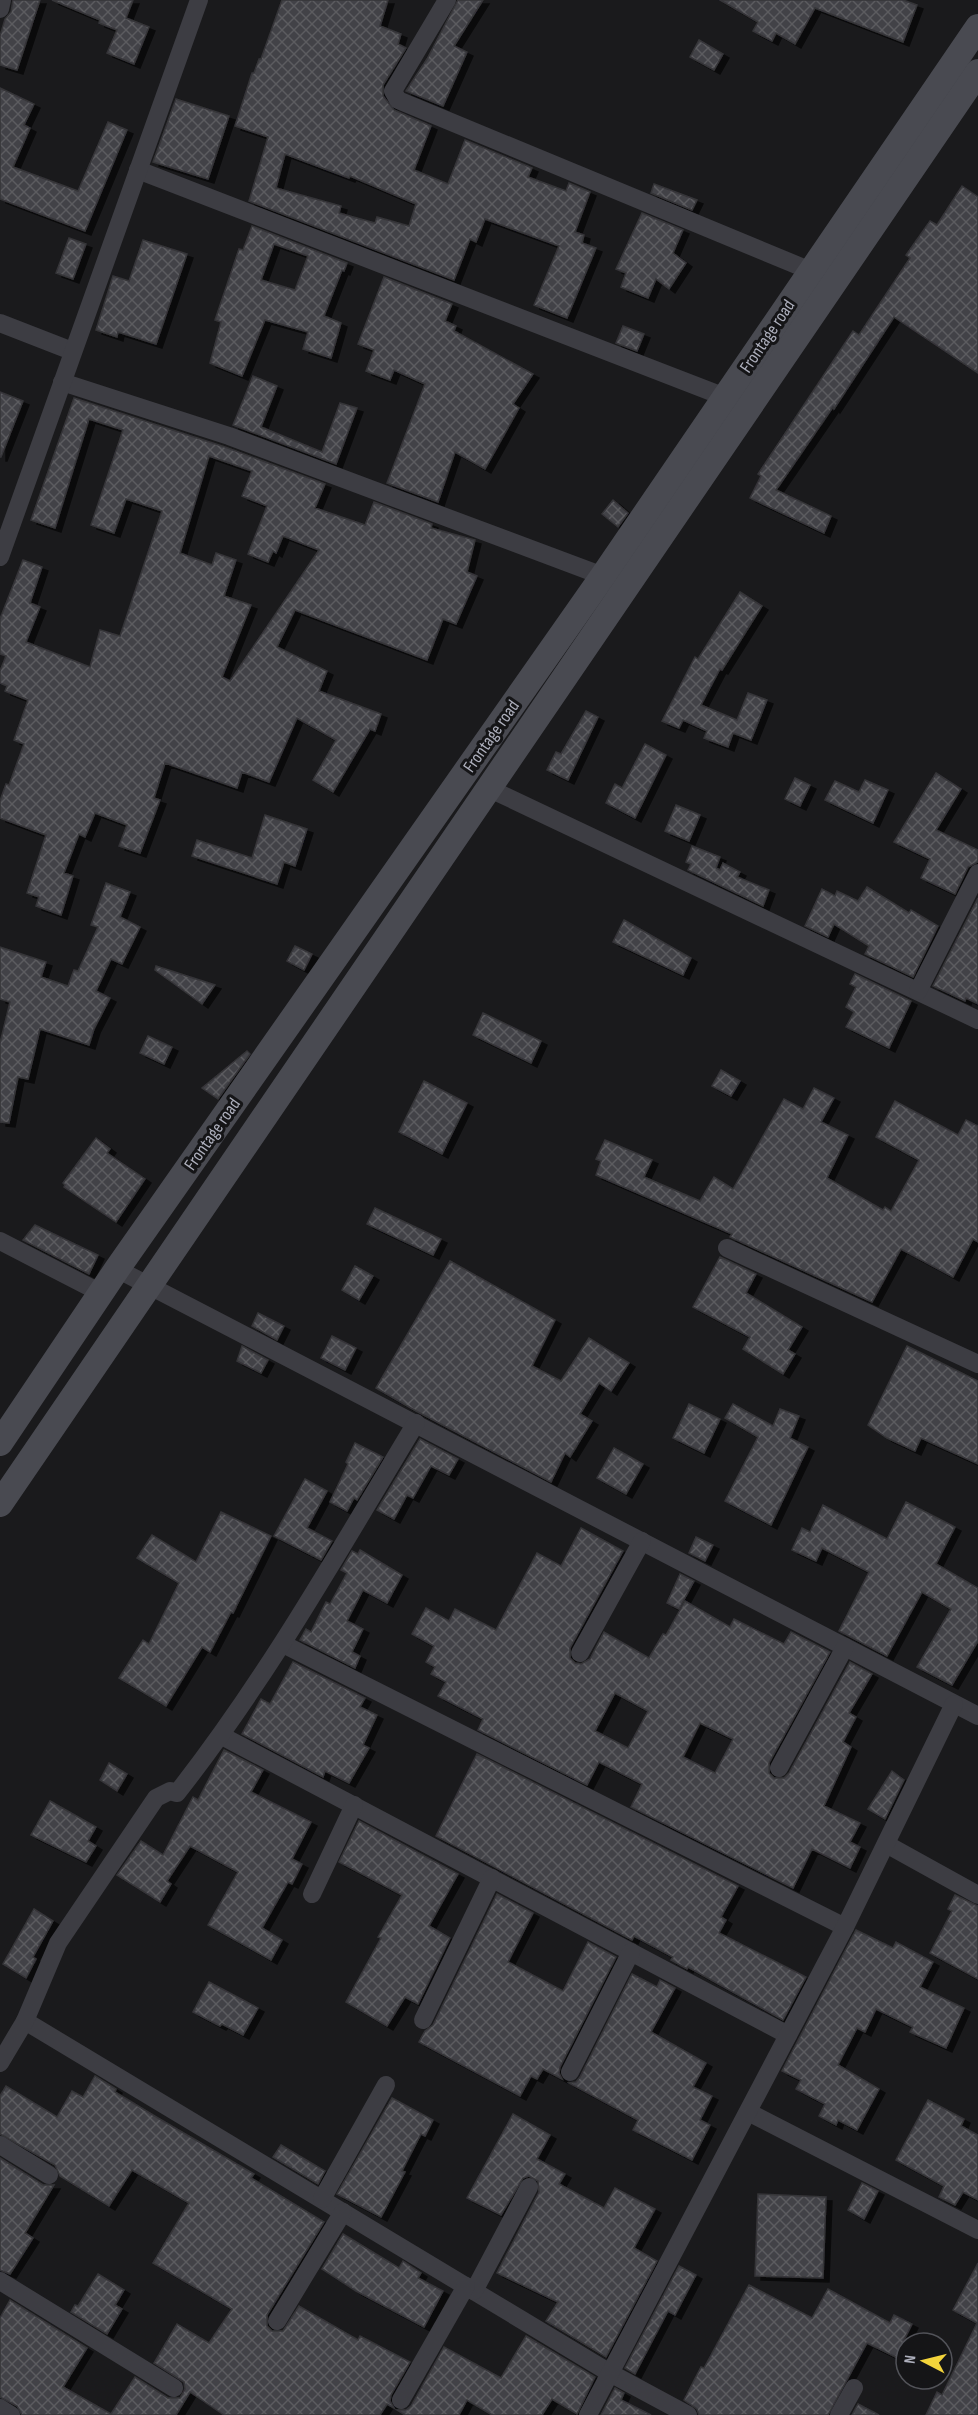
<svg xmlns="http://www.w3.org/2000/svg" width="978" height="2415" viewBox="0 0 978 2415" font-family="'Sofia Sans Condensed',sans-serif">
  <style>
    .building { fill: url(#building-cross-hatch); stroke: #353438; stroke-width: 1.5; fill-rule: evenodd; filter: url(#shadow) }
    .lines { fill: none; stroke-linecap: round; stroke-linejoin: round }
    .street { stroke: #3d3d43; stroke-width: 18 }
    .secondary { stroke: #494a51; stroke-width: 26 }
    .labels { text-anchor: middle; stroke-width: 6; stroke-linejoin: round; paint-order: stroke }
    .street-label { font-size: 18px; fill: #adafbc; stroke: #151517 }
  </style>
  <defs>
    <pattern id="building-cross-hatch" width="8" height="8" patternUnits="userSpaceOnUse" patternTransform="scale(1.5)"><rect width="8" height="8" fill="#424246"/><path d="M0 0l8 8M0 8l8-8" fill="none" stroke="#5b5b5f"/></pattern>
    <filter id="shadow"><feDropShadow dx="6" dy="4" stdDeviation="0" flood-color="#0009"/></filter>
  </defs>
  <rect width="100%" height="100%" fill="#1a1a1c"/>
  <!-- building -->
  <g class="building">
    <path d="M13 0H40L17 70 0 65V36L5 19 11 12Z"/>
    <path d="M52 0H133L126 18 149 27 134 64 107 53 117 30 99 23 100 20Z"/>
    <path d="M282 0H388L380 26 401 34 398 44 406 48 383 85V96L394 110 431 126 414 170 448 184 465 140 532 168 528 177 566 191 569 183 590 192 575 232 584 235 582 243 596 248 567 318 534 305 559 246 485 219 476 242 470 239 454 280 249 201 268 137 235 126 252 73H254L259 59H261ZM285 154 349 178 350 176 416 204 409 226 377 217 375 223 339 213 341 206 276 188Z"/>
    <path d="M458 0H483L454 46 467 52 443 106 406 91 427 59Z"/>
    <path d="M720 0H903L917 5 903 42 815 8 795 44 776 33 772 41 753 31 758 22Z"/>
    <path d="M699 40 723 54 714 70 690 57Z"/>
    <path d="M0 88 34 104 24 125 30 128 13 167 78 191 108 122 127 130 85 231 0 199Z"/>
    <path d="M176 99 229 116 208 179 153 162Z"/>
    <path d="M654 184 697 200 692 210 651 193Z"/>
    <path d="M962 186 978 197V373L894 317 834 409 833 407 776 490 831 516 824 533 750 498 761 476 758 474 853 331 859 335 910 258 906 255 930 221 937 225Z"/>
    <path d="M642 213 683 230 673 253 686 263 669 289 656 279 648 298 621 287 626 273 616 269Z"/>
    <path d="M252 226 347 263 344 271 342 270 324 316 341 323 331 358 303 349 308 332 265 320 242 376 210 363 221 322 215 320 239 249 243 250ZM274 244 308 256 295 290 261 280Z"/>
    <path d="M69 238 86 244 73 279 56 273Z"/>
    <path d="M143 240 187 254 156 344 118 332 117 337 96 330 113 276 129 281Z"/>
    <path d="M384 277 452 304 445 321 456 326 454 331 533 374 513 404 519 408 485 469 455 452 438 502 387 483 425 384 394 370 390 380 366 371 374 350 358 344Z"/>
    <path d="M623 326 644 334 637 351 616 343Z"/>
    <path d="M253 376 277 386 261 427 322 452 340 403 357 408 336 464 233 425Z"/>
    <path d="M0 392 23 401 1 457H0Z"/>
    <path d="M74 398 225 447 325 484 315 508 365 525 374 502 432 524 431 528 475 540 467 572 477 576 456 624 443 619 427 660 295 610 277 647 327 671 319 691 381 714 375 731 370 729 333 792 313 780 336 740 297 718 269 782 242 772 237 788 165 763 154 798 160 800 140 853 119 846 127 825 95 813 85 837 79 834 64 873 73 876 61 915 36 906 39 897 27 893 46 835 0 818V801L6 784 9 785 24 744 14 740 28 700 5 691 7 686 0 683V671L6 656 0 654V619L23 560 42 567 30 603 40 607 26 642 90 667 100 630 120 636 162 511 126 499 114 533 91 525 123 430 89 419 55 528 31 520ZM209 456 252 471 242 496 267 506 248 554 268 562 273 551 276 553 283 536 319 550 230 681 222 677 251 605 224 596 236 560 216 553 212 565 180 553Z"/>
    <path d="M613 500 628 513 618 527 602 514Z"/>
    <path d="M740 592 762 606 722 670 720 669 701 705 737 720 748 693 767 700 751 740 733 733 728 747 704 738 707 731 683 720 679 728 662 721 695 657 698 659Z"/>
    <path d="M586 711 598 717 568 780 547 770 556 752 561 754Z"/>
    <path d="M645 744 666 755 635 818 606 803 615 784 622 788Z"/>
    <path d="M936 773 961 789 936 830 978 850V862L968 867 955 894 921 878 930 859 894 842Z"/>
    <path d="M795 778 810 785 800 806 785 799Z"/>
    <path d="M865 780 888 790 873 823 825 800 835 781 859 792Z"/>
    <path d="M676 805 700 815 689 841 665 831Z"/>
    <path d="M265 815 307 829 295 866 284 862 277 884 192 856 197 840 252 858Z"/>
    <path d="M692 846 720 857 716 868 720 870 723 863 740 872 737 877 769 890 763 906 688 870 691 864 686 862Z"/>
    <path d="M106 883 130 892 120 917 140 927 122 964 111 959 96 991 110 998 94 1029 89 1045 40 1029 28 1079 18 1077 9 1123 0 1122V1043L10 1002 0 999V947L46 962 41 977 68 986 74 970 78 971 98 927 91 925Z"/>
    <path d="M867 887 909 913 911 910 938 926 913 977 865 954 869 946 834 924 828 937 805 926 822 889 835 896 837 891 858 901Z"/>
    <path d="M978 898V1004L966 998 965 1001 933 986Z"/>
    <path d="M624 920 691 958 683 975 613 942Z"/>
    <path d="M295 946 312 954 304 970 287 961Z"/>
    <path d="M156 966 215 985 202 1004 155 970Z"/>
    <path d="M855 974 911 1001 889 1048 846 1027 854 1012 846 1007 856 987 850 984Z"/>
    <path d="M483 1013 541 1041 531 1063 473 1035Z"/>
    <path d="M148 1036 172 1047 164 1064 140 1053Z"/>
    <path d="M247 1051 250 1054 218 1099 202 1088Z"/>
    <path d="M721 1070 740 1081 731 1096 712 1086Z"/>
    <path d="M424 1081 467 1103 442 1154 399 1132Z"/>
    <path d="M814 1088 834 1098 821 1122 848 1135 827 1178 883 1210 885 1207 891 1211 919 1160 876 1137 895 1101 958 1135 966 1120 978 1126V1242L973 1239 953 1277 901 1249 872 1302 730 1237 732 1234 596 1175 601 1161 596 1159 605 1140 652 1160 644 1177 700 1201 714 1177 733 1189 784 1099 803 1109Z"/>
    <path d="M96 1138 110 1149 107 1153 145 1179 116 1222 64 1187 65 1185 63 1183Z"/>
    <path d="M375 1208 441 1239 433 1255 367 1224Z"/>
    <path d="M35 1225 98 1255 89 1274 23 1240Z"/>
    <path d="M720 1257 756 1274 746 1293 802 1327 788 1350 795 1354 783 1374 743 1349 750 1337 693 1307Z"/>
    <path d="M450 1261 555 1320 532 1366 561 1381 589 1338 629 1363 611 1391 599 1383 580 1414 592 1421 570 1457 565 1453 551 1482 416 1411 376 1388Z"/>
    <path d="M355 1266 373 1276 359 1300 342 1290Z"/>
    <path d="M258 1313 284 1326 277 1340 252 1326Z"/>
    <path d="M332 1336 356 1348 345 1370 321 1358Z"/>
    <path d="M242 1346 268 1360 261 1373 237 1361Z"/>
    <path d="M907 1346 978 1381V1464L921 1438 915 1451 887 1438 868 1425Z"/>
    <path d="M689 1404 720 1419 704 1453 673 1438Z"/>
    <path d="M733 1404 773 1426 780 1409 799 1416 790 1438 808 1447 771 1525 725 1501 758 1437 725 1418Z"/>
    <path d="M420 1439 458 1459 449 1475 431 1466 413 1498 407 1495 394 1519 377 1510Z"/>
    <path d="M355 1443 383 1457 357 1500 354 1498 347 1511 330 1502 348 1464 346 1462Z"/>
    <path d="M614 1448 643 1464 626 1494 597 1478Z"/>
    <path d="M305 1479 327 1491 307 1528 332 1541 321 1560 274 1536Z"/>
    <path d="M906 1502 955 1527 936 1564 978 1588V1641L952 1685 917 1667 951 1609 922 1592 887 1656 839 1631 869 1572 822 1548 816 1561 792 1550 802 1528 810 1532 823 1505 887 1539Z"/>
    <path d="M221 1512 271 1536 233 1613 231 1612 210 1652 202 1647 166 1706 119 1678 143 1640 149 1644 179 1583 137 1558 152 1535 196 1562Z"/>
    <path d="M581 1528 623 1551 570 1648V1658L575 1663 581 1664 590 1659 604 1632 649 1658 663 1634 666 1635 685 1601 730 1627 734 1619 784 1644 791 1632 830 1652 769 1763V1773L774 1778H784L789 1773 850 1662 872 1674 849 1713 856 1717 843 1742 851 1747 824 1806 860 1823 850 1842 860 1847 850 1868 812 1849 793 1888 631 1807 642 1784 599 1762 587 1785 478 1730 483 1719 438 1696 446 1682 431 1674 435 1667 426 1662 434 1646 412 1634 426 1608 449 1621 455 1609 496 1630 537 1553 561 1566ZM615 1693 648 1711 628 1748 595 1731ZM700 1723 733 1739 715 1773 683 1757Z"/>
    <path d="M696 1537 713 1545 705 1561 689 1553Z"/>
    <path d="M360 1550 402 1575 387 1603 363 1590 347 1621 363 1629 352 1652 360 1656 355 1668 300 1640 306 1629 311 1632 326 1602 330 1604 347 1573 341 1570 352 1551 358 1554Z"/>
    <path d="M680 1574 694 1581 679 1609 667 1603Z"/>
    <path d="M293 1662 365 1698 360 1707 377 1715 363 1745 369 1748 349 1783 325 1771 323 1777 242 1734 261 1699 270 1704Z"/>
    <path d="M224 1750 263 1770 251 1792 311 1822 292 1859 302 1864 292 1884 288 1882 262 1928 282 1940 271 1960 208 1925 238 1872 190 1846 167 1881 171 1884 160 1902 117 1875 141 1841 163 1855 193 1797 198 1800Z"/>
    <path d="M477 1754 738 1886 721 1917 726 1920 719 1933 806 1977 783 2020 688 1967 687 1969 671 1960 673 1957 634 1936 632 1940 436 1836Z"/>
    <path d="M109 1763 127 1774 117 1791 100 1780Z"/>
    <path d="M892 1771 904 1780 885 1819 868 1809Z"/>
    <path d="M50 1801 96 1827 88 1841 96 1846 86 1862 31 1835Z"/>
    <path d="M359 1821 458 1874 429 1926 450 1938 418 2004 405 1997 387 2026 346 2002 381 1938 378 1937 402 1895 339 1862Z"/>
    <path d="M497 1894 533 1913 508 1962 563 1991 588 1942 616 1957 560 2067 559 2073 562 2079 543 2069 537 2079 531 2076 520 2096 419 2042 425 2031 433 2025Z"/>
    <path d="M955 1895 978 1906V1979L930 1953 952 1911 948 1909Z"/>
    <path d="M34 1909 53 1921 33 1957 36 1959 26 1978 3 1964Z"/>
    <path d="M856 1930 893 1948 896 1942 933 1962 920 1987 964 2008 946 2048 910 2032 913 2027 876 2009 865 2032 857 2028 838 2065 879 2089 857 2130 838 2120 836 2125 819 2116 825 2104 796 2089 801 2080 782 2071Z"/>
    <path d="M632 1974 657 1987 660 1980 675 1988 651 2032 706 2063 693 2087 712 2096 700 2120 710 2125 692 2160 633 2130 638 2120 569 2083 576 2082 580 2077Z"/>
    <path d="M209 1982 258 2008 243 2035 222 2024 220 2026 193 2012Z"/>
    <path d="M95 2076 116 2089 115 2092 158 2118 254 2174 251 2178 324 2222 267 2315V2326L272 2331H283L299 2306 358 2340 360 2336 410 2362 391 2395 390 2401 394 2408 387 2404 380 2415H224L190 2392 176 2415H22L17 2406 0 2397V2318L10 2300 87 2348 63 2387 111 2414 135 2377 168 2398H180L185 2389 184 2382 154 2363 177 2324 209 2343 232 2309 153 2263 189 2203 132 2170 109 2206 60 2176 55 2165 0 2134V2096L6 2086 57 2117 72 2091 83 2097Z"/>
    <path d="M392 2098 433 2120 425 2136 421 2134 402 2171 405 2172 381 2217 337 2194Z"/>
    <path d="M928 2100 964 2119 961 2126 978 2135V2200L963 2192 955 2205 939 2197 944 2186 896 2160Z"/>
    <path d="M513 2114 550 2135 537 2159 565 2174 559 2184 604 2208 615 2188 655 2209 634 2248 657 2261 606 2357 546 2321 558 2302 497 2273 539 2192 538 2181 529 2176 523 2178 501 2215 467 2198Z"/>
    <path d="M281 2145 325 2171 318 2184 273 2157Z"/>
    <path d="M0 2158 43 2185H54L25 2233 33 2238 10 2274 0 2270Z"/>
    <path d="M862 2183 878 2191 864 2219 848 2210Z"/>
    <path d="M758 2194 826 2197 823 2278 755 2276Z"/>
    <path d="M343 2234 399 2268 403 2261 421 2273 418 2278 443 2291 424 2327 356 2291 322 2269Z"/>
    <path d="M978 2263V2415H926L937 2392 942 2395 977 2323 953 2310Z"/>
    <path d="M679 2266 696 2275 675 2315 668 2311 635 2374 625 2368Z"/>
    <path d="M98 2274 124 2290 115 2305 122 2309 107 2334 71 2312 75 2305 78 2306Z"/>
    <path d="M749 2285 812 2318 828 2289 890 2323 894 2315 912 2324 904 2340 906 2341V2362L867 2343 828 2415H699L697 2409 684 2400 701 2367 704 2368Z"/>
    <path d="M526 2336 595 2377 577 2414 552 2399 542 2415H492L467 2400 459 2415H405L397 2410H406L411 2406 444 2347 501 2378Z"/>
    <path d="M615 2388 624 2393 621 2400 651 2415H601Z"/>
    <path d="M858 2404 879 2415H852Z"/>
  </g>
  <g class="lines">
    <!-- street -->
    <g class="street">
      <path d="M447 0 393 91 398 100 811 271"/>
      <path d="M0 9 2 0"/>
      <path d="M138 170 725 397"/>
      <path d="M0 323 72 351"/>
      <path d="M62 382 229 436 603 576"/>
      <path d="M0 557 199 0"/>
      <path d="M488 788 978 1020"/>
      <path d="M918 991 978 873"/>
      <path d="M0 1241 101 1293"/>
      <path d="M727 1248 978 1364"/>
      <path d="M117 1269 978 1716"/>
      <path d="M283 1644 845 1927"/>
      <path d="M580 1653 642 1541"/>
      <path d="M222 1736 788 2035"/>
      <path d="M779 1768 845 1647"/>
      <path d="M886 1844 978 1895"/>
      <path d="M312 1894 354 1805"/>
      <path d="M423 2020 492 1878"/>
      <path d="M25 2021 610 2373 688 2415"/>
      <path d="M0 2063 25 2021 58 1943 156 1798 170 1791 177 1793C268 1677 340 1549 416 1423"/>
      <path d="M570 2072 631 1952"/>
      <path d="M748 2112 978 2230"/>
      <path d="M0 2145 49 2175"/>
      <path d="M322 2199 386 2085"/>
      <path d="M0 2281 174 2388"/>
      <path d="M474 2291 529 2187"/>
      <path d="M277 2321 343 2212"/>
      <path d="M401 2400 466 2286"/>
      <path d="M0 2408 11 2415"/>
      <path d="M588 2415 845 1927 954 1704"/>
      <path d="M839 2415 854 2388"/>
    </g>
    <!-- secondary -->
    <g class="secondary">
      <path d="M0 1443 117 1269 603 576 978 27"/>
      <path d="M0 1504 978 72"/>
    </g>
  </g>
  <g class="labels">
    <!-- street labels -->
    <g class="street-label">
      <text transform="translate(767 336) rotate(-56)" y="6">Frontage road</text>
      <text transform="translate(491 736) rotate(-55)" y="6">Frontage road</text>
      <text transform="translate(212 1134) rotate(-55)" y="6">Frontage road</text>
    </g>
  </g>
  <!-- north arrow -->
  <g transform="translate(924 2361) rotate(277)"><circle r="28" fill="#151517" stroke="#525359" stroke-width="1.5"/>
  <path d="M0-4.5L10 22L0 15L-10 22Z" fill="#f3d43b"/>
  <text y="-9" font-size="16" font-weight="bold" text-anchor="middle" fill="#adafbc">N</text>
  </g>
</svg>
